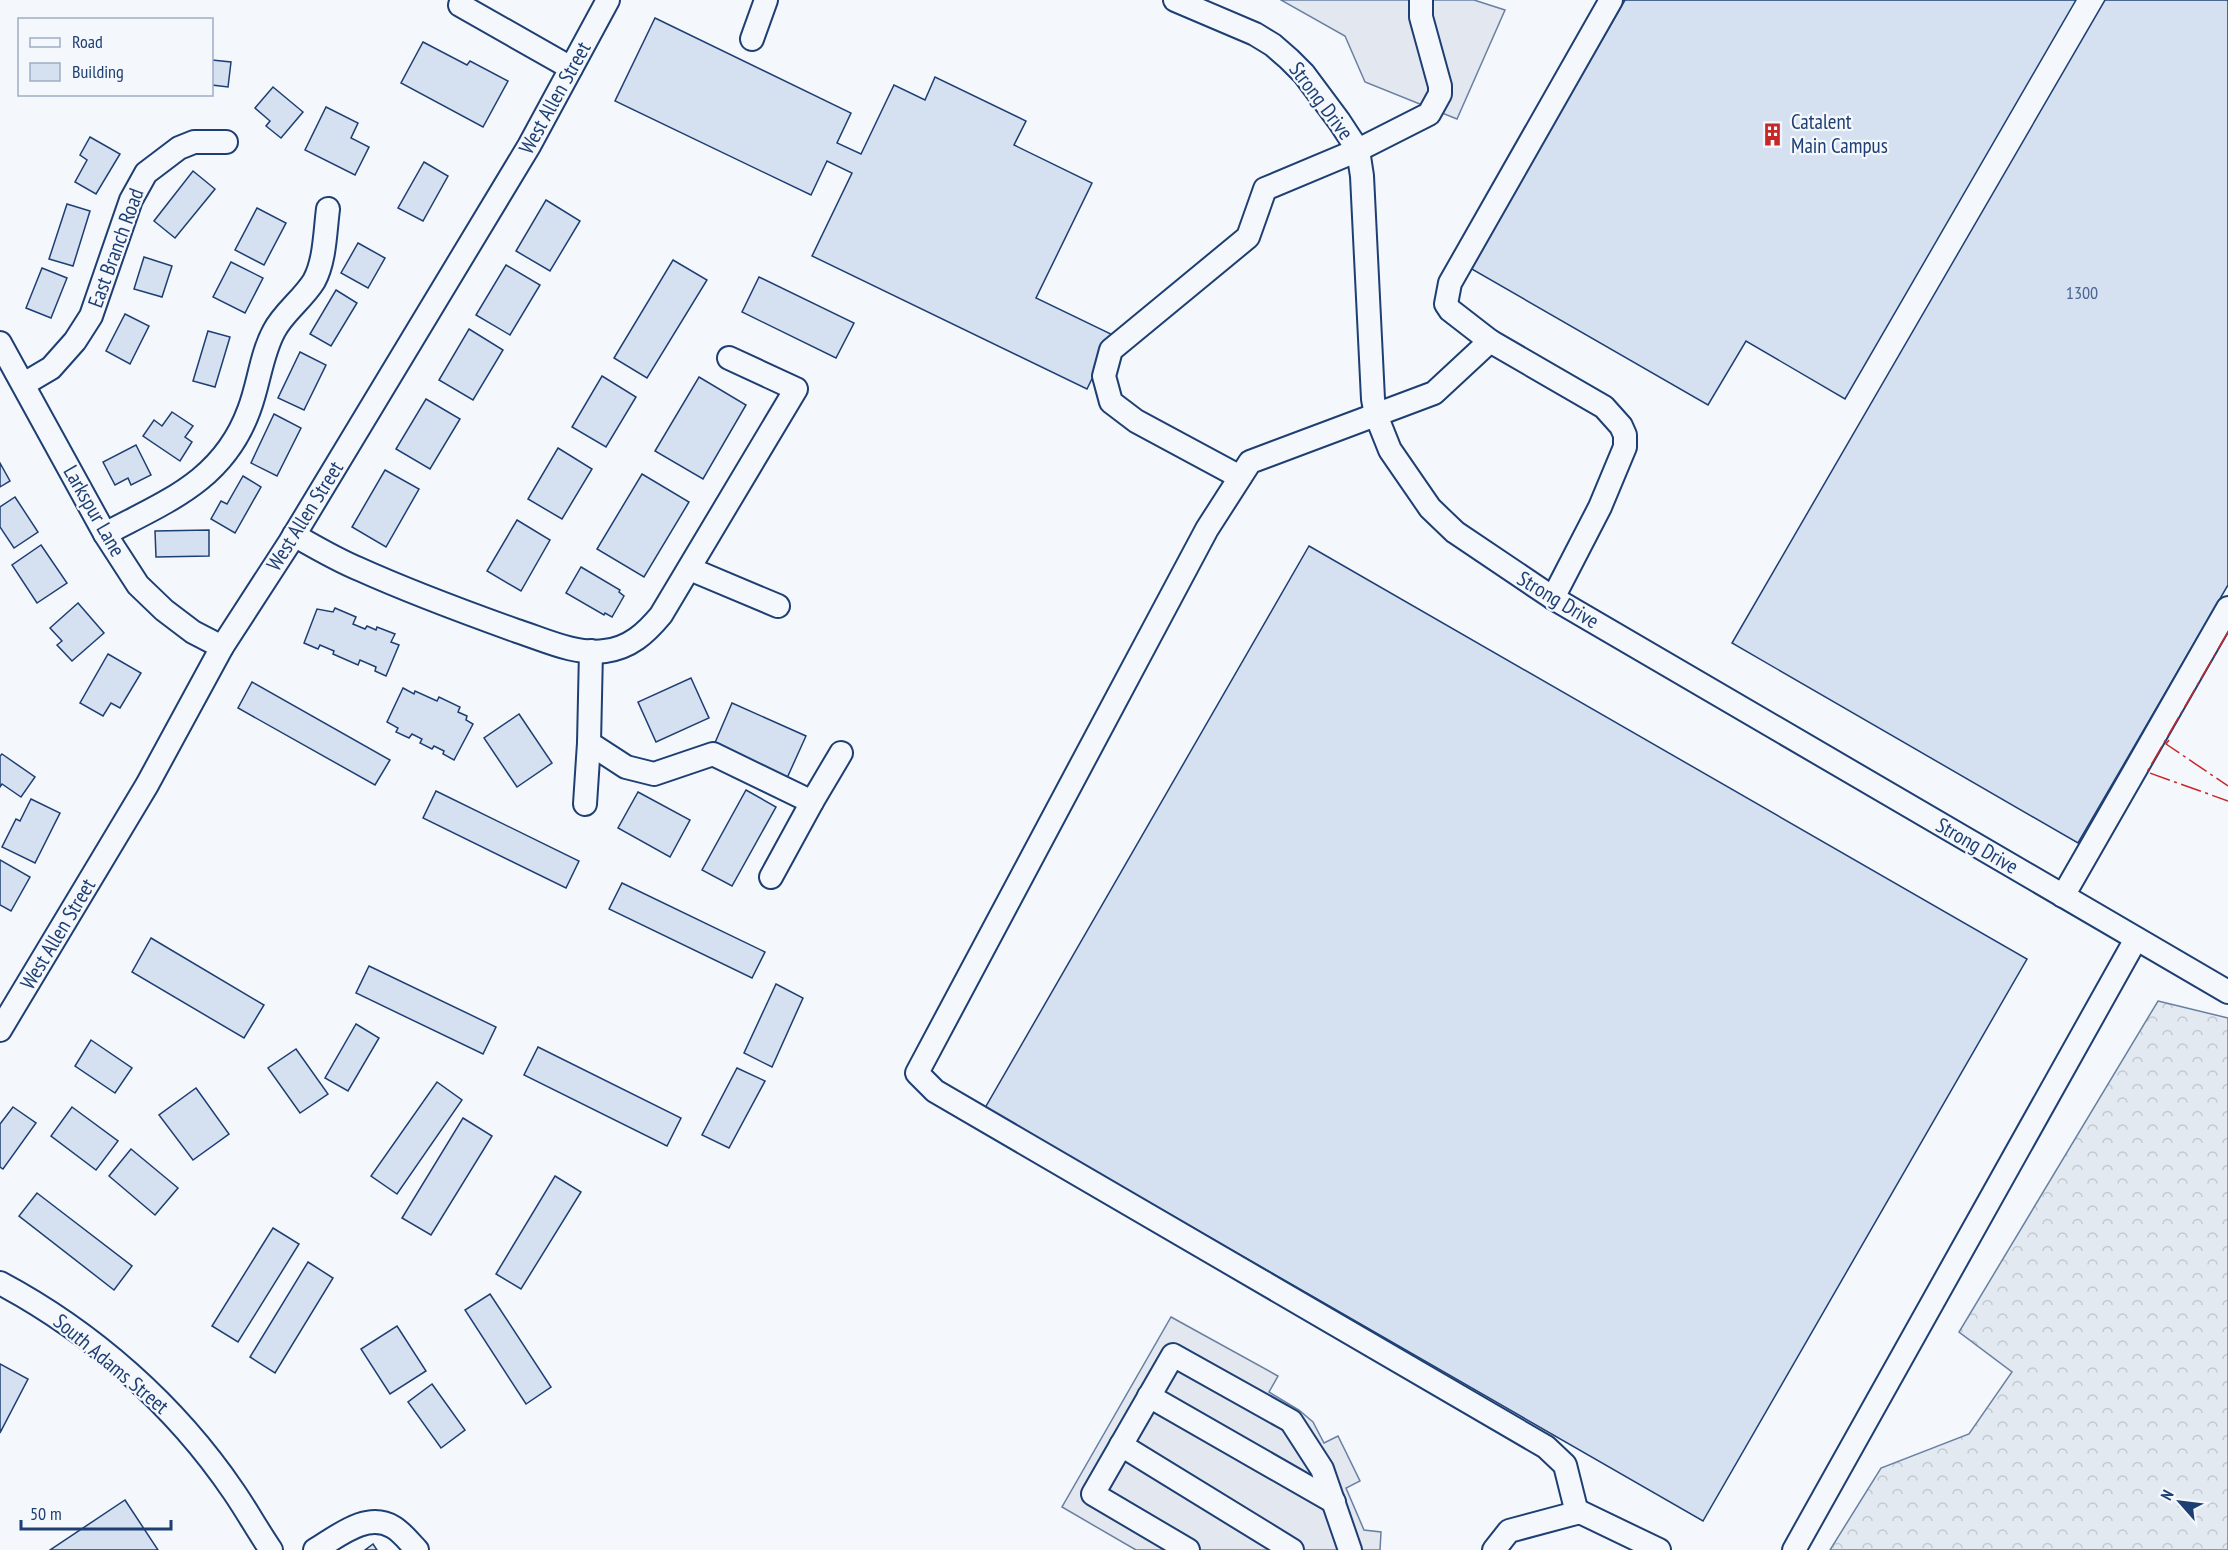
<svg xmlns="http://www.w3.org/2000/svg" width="2228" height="1550" viewBox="0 0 2228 1550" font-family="'PT Sans Narrow',sans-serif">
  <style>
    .forest { fill: url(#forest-crowns); stroke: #687fa3; stroke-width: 1.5 }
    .parking { fill: #e3e8f0; stroke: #687fa3; stroke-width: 1.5 }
    .building { fill: #d5e0f0; stroke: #1d3f73; stroke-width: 1.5 }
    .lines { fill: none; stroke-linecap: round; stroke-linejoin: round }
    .minor-casing { stroke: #1d3f73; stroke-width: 26 }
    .minor { stroke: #f4f7fb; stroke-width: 22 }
    .power { stroke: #c62828; stroke-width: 1.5; stroke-dasharray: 21 4.5 3 4.5; stroke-linecap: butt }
    .labels { text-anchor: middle; stroke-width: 4.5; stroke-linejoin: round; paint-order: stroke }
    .number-label { font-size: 18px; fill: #4b6792 }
    .street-label { font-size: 21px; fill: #1d3f73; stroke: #f4f7fb }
    .poi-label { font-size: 21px; fill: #1d3f73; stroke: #f4f7fb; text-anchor: start }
  </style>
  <defs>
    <pattern id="forest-crowns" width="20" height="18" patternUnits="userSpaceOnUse" patternTransform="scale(1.5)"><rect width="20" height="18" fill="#e3e9f0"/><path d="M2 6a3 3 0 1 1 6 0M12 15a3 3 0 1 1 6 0" fill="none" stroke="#c2c9d1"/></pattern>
  </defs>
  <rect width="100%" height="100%" fill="#f4f7fb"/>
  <!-- forest -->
  <path class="forest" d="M2158 1001 2228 1018V1550H1830L1881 1468 1969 1434 2012 1372 1959 1332Z"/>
  <!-- parking -->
  <g class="parking">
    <path d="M1281 0H1474L1505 10 1457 119 1365 82 1345 36Z"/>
    <path d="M1171 1317 1278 1376 1269 1392 1299 1410 1313 1422 1324 1443 1338 1436 1360 1481 1346 1488 1364 1530 1381 1532 1380 1550H1136L1062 1507Z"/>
  </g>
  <!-- building -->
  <g class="building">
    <path d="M1625 0H2076L1845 399 1746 341 1708 405 1470 268Z"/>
    <path d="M2105 0H2228V585L2078 843 1732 643Z"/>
    <path d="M655 18 851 113 837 143 861 154 894 85 925 100 935 77 1026 121 1014 145 1092 183 1036 298 1113 335 1087 389 812 256 852 173 827 161 811 195 615 101Z"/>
    <path d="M423 42 467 65 470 61 508 81 483 127 401 83Z"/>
    <path d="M212 60 231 62 228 87 212 85Z"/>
    <path d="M273 87 303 112 281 138 266 126 270 121 255 108Z"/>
    <path d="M326 107 358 123 351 138 369 147 355 175 305 150Z"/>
    <path d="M90 137 120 154 96 194 75 182 87 160 80 155Z"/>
    <path d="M424 162 448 176 423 221 398 208Z"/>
    <path d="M193 171 215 189 175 238 154 221Z"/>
    <path d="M546 200 580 221 550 271 516 251Z"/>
    <path d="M67 204 90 211 73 266 49 259Z"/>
    <path d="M257 208 286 223 264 265 235 250Z"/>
    <path d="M358 243 385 258 368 288 341 273Z"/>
    <path d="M144 257 172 266 162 297 134 289Z"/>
    <path d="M673 260 707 280 647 378 614 358Z"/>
    <path d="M231 262 263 278 245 313 213 297Z"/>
    <path d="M506 265 540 285 510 335 476 315Z"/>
    <path d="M42 268 67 278 51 318 26 308Z"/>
    <path d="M759 277 854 323 836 358 742 312Z"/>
    <path d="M336 290 357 303 331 346 310 334Z"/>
    <path d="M125 314 149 326 130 364 106 351Z"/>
    <path d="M469 329 503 350 473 400 439 380Z"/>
    <path d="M208 331 230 337 215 387 193 381Z"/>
    <path d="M300 352 326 365 304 410 278 398Z"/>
    <path d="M602 376 636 397 606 447 572 427Z"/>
    <path d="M699 377 746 405 703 479 655 451Z"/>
    <path d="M426 399 460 419 430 469 396 449Z"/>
    <path d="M172 412 193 426 185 437 192 442 180 461 143 436 154 420 162 426Z"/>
    <path d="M274 414 301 428 277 476 251 463Z"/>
    <path d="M136 445 151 475 131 485 128 478 115 485 103 462Z"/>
    <path d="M558 448 592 469 562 519 528 499Z"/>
    <path d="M0 463 10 481 0 487Z"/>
    <path d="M385 470 419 489 386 547 352 527Z"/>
    <path d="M642 474 689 502 644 577 597 549Z"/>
    <path d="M243 476 261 487 235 533 211 519 221 501 227 504Z"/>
    <path d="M15 497 38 532 14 548 0 527V507Z"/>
    <path d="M517 520 550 540 521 591 487 571Z"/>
    <path d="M209 530V556L156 557 155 531Z"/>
    <path d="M41 545 67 583 37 603 12 565Z"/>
    <path d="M1309 546 2027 959 1703 1521 985 1108Z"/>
    <path d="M581 567 620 590 619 592 624 596 612 617 605 613 604 615 566 593Z"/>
    <path d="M78 603 104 633 72 661 57 645 62 641 50 628Z"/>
    <path d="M335 608 356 617 353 624 365 629 367 626 376 630 377 627 395 634 391 642 399 645 386 676 375 671 376 667 360 660 358 665 333 654 334 651 320 645 318 649 304 643 317 609 333 612Z"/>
    <path d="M108 654 141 673 120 708 111 703 103 716 80 703Z"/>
    <path d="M691 678 709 718 656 742 638 702Z"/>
    <path d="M252 682 390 760 375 785 238 708Z"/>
    <path d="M403 688 414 694 415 691 437 701 439 697 460 707 458 712 467 716 466 720 473 724 454 760 443 754 444 751 434 746 432 749 420 743 422 739 412 734 409 738 396 732 398 728 387 722Z"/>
    <path d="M732 703 806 736 787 778 714 745Z"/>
    <path d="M519 714 552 763 517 787 484 738Z"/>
    <path d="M2 754 35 777 21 797 2 784 0 787V756Z"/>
    <path d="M746 790 776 807 732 886 702 870Z"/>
    <path d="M436 791 579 861 566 888 423 818Z"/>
    <path d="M638 792 690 820 670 857 618 828Z"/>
    <path d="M31 799 60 813 35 863 2 847 16 819 20 821Z"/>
    <path d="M0 860 30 877 11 911 0 905Z"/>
    <path d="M622 883 765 952 752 978 609 909Z"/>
    <path d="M151 938 264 1005 244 1038 132 972Z"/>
    <path d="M369 966 496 1027 483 1054 356 993Z"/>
    <path d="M776 984 803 998 772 1067 744 1053Z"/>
    <path d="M356 1024 379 1038 348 1091 325 1078Z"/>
    <path d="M91 1040 132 1068 115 1093 75 1066Z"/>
    <path d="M538 1047 681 1118 667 1146 524 1075Z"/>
    <path d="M296 1049 328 1094 300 1113 268 1068Z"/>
    <path d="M737 1068 765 1081 729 1148 702 1135Z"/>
    <path d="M437 1082 462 1100 397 1194 371 1176Z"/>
    <path d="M196 1088 229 1134 193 1160 159 1115Z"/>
    <path d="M13 1107 36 1123 3 1169 0 1167V1124Z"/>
    <path d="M72 1107 118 1141 96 1170 51 1136Z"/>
    <path d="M463 1118 492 1136 431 1235 402 1218Z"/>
    <path d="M131 1149 178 1188 155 1215 109 1176Z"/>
    <path d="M555 1176 581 1192 521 1289 496 1274Z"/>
    <path d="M37 1193 132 1266 114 1290 19 1216Z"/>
    <path d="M273 1228 299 1244 238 1342 212 1326Z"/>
    <path d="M308 1262 333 1278 275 1373 250 1357Z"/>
    <path d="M490 1294 551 1387 526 1404 465 1310Z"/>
    <path d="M397 1326 426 1371 390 1394 361 1349Z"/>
    <path d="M0 1364 28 1379 0 1433Z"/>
    <path d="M432 1384 465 1430 441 1448 408 1402Z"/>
    <path d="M125 1500 158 1550H50Z"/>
    <path d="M373 1544 377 1550H365Z"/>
  </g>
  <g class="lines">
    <defs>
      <g id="minor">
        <path d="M1175 0 1255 34 1273 45 1289 59 1304 74 1339 121 1358 150 1362 176 1373 399 1376 415 1390 450 1430 508 1455 532 1553 598 2228 992"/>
        <path d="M460 5 571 68"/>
        <path d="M752 39 766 0"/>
        <path d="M1490 341 1450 310 1446 304 1450 283 1611 0"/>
        <path d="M0 343 105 534 138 585 164 610 193 632 222 647"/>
        <path d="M24 384 51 368 75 341 91 316 131 200 146 173 179 148 194 142H226"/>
        <path d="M1240 477 1136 421 1111 402 1104 376 1111 350 1248 237 1265 189 1358 150 1429 114 1440 94V86L1421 17V0"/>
        <path d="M105 534C167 501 223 481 249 410 259 384 261 355 274 331 283 313 303 299 314 281 325 261 325 232 328 209"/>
        <path d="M294 535C315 547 337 560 359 569 410 592 464 612 517 631 545 640 575 655 605 651 630 648 646 633 661 615L796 389 729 358"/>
        <path d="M690 569 778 606"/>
        <path d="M1553 598 1600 507 1625 447V435L1621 426 1604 407 1490 341 1434 393 1250 462 1207 529 917 1073 935 1091 1546 1447 1565 1465 1577 1513"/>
        <path d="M591 651 589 743 626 767 654 774 713 754 812 802 841 753"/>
        <path d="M585 804 589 743"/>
        <path d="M771 877 812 802"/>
        <path d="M2063 896 2228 608"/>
        <path d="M0 1030 147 785 222 647 290 542 529 146 608 0"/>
        <path d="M0 1283C92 1332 175 1405 234 1492 247 1511 258 1531 271 1550"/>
        <path d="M1149 1396 1334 1502"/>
        <path d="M1121 1445 1292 1550"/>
        <path d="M315 1550C337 1537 367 1511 393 1527 402 1532 410 1543 417 1550"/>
        <path d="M1188 1550 1093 1494 1173 1355 1291 1421 1322 1469 1350 1550"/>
        <path d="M1494 1550 1509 1531 1580 1512 1659 1550"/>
        <path d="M1794 1550 2136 939"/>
      </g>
    </defs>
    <!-- minor casing -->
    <use href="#minor" class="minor-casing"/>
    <!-- minor -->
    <use href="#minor" class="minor"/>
    <!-- power -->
    <g class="power">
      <path d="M2228 632 2147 772 2228 801"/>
      <path d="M2169 740 2166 744 2228 786"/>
    </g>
  </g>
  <!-- icons -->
  <defs>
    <symbol id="building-bare" viewBox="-9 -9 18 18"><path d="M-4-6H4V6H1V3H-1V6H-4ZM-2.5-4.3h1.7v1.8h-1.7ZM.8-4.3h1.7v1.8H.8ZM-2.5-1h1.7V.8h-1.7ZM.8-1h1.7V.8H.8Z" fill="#c62828" stroke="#f4f7fb" stroke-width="2.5" paint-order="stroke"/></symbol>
  </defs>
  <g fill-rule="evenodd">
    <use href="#building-bare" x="1756" y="118" width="33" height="33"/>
  </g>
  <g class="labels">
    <!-- number labels -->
    <g class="number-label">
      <text x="2082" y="299">1300</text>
    </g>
    <!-- street labels -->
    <g class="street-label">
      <text transform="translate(555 98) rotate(-61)" y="7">West Allen Street</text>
      <text transform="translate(1321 101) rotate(53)" y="7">Strong Drive</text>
      <text transform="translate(116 248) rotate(-70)" y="7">East Branch Road</text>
      <text transform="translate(94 511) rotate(60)" y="7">Larkspur Lane</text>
      <text transform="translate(305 516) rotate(-58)" y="7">West Allen Street</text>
      <text transform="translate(1558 600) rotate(31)" y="7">Strong Drive</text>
      <text transform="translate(1977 846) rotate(30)" y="7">Strong Drive</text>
      <text transform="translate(58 934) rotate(-59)" y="7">West Allen Street</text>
      <text transform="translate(111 1364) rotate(40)" y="7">South Adams Street</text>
    </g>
    <!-- poi labels -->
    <g class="poi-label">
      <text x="1791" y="129">Catalent<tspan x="1791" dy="24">Main Campus</tspan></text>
    </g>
  </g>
  <!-- legend -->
  <rect x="18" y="18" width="195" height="78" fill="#f4f7fb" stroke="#9eadc5" stroke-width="1.5"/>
  <rect x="30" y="38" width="30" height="9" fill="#f4f7fb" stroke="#9eadc5" stroke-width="1.5"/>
  <text x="72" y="48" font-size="18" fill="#1d3f73">Road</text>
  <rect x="30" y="63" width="30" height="18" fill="#d5e0f0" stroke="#9eadc5" stroke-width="1.5"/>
  <text x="72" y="78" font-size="18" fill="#1d3f73">Building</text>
  <!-- north arrow -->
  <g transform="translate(2180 1502) rotate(298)" stroke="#f4f7fb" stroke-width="4.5" paint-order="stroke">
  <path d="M0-4.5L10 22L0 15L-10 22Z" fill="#1d3f73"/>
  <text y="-9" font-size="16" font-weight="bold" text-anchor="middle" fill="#1d3f73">N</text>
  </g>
  <!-- scale -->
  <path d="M21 1520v9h150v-9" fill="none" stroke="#1d3f73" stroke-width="3"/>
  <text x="30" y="1520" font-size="18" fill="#1d3f73" stroke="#f4f7fb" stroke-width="4.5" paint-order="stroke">50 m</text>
</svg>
